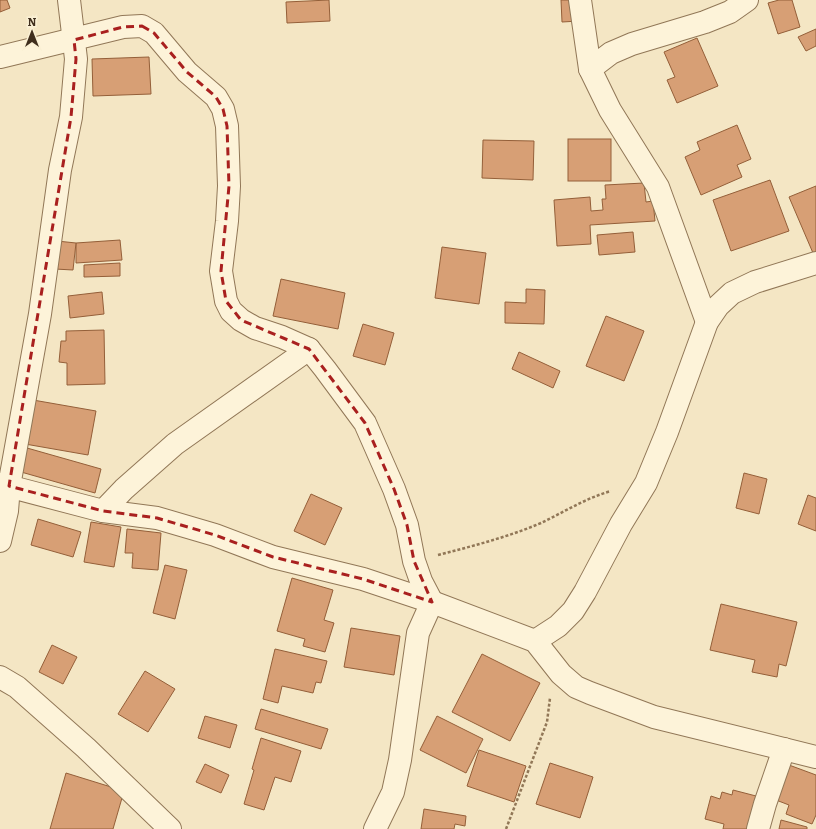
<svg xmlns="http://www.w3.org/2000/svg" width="816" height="829" viewBox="0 0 816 829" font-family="Bitter,serif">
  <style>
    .building { fill: #d79f75; stroke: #945f39 }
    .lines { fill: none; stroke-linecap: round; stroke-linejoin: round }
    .street-casing { stroke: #917757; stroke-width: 24 }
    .path { stroke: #917757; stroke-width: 2.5; stroke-dasharray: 3 2; stroke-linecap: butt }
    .street { stroke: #fdf3d9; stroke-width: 22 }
    .marked { fill: none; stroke: #a9201f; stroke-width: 3; stroke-dasharray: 8 5; stroke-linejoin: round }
  </style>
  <rect width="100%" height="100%" fill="#f4e6c4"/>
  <!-- building -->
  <g class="building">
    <path d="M0 0H7L10 8 0 12Z"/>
    <path d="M329 0 330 21 287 23 286 2Z"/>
    <path d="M561 0H578L579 21 562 22Z"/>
    <path d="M779 0H792L800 27 778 34 768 3Z"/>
    <path d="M816 29V46L806 51 798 37Z"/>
    <path d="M697 38 718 86 677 103 667 80 675 77 664 52Z"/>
    <path d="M149 57 151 94 93 96 92 59Z"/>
    <path d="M737 125 751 159 737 165 742 177 701 195 685 157 700 150 697 142Z"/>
    <rect x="568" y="139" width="43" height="42"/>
    <path d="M483 140 534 141 533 180 482 178Z"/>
    <path d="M770 180 789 231 731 251 713 200Z"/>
    <path d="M644 183 646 202 653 201 655 221 590 225 591 244 557 246 554 200 590 197 591 211 603 210 602 199H606L605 185Z"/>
    <path d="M816 186V252L813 253 789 197Z"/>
    <path d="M633 232 635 252 599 255 597 235Z"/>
    <path d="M120 240 122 260 76 263V243Z"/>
    <path d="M57 241 76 243 73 270 55 269Z"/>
    <path d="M442 247 486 253 479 304 435 298Z"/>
    <path d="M120 263V276L84 277V265Z"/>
    <path d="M281 279 345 293 338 329 273 316Z"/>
    <path d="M526 289 545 290 544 324 505 323V302L526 303Z"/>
    <path d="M102 292 104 314 70 318 68 296Z"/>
    <path d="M606 316 644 331 624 381 586 366Z"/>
    <path d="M363 324 394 333 385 365 353 356Z"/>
    <path d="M104 330 105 384 67 385V363L59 362 61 341H66V331Z"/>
    <path d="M519 352 560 371 553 388 512 369Z"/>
    <path d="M33 400 96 411 88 455 25 444Z"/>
    <path d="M20 446 101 469 95 493 14 470Z"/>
    <path d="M744 473 767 479 759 514 736 508Z"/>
    <path d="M311 494 342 508 325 545 294 531Z"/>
    <path d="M808 495 816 498V531L798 524Z"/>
    <path d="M38 519 81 532 73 557 31 545Z"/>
    <path d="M91 522 121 527 114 567 84 562Z"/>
    <path d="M127 529 161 533 158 570 132 568 133 553H125Z"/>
    <path d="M165 565 187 570 175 619 153 613Z"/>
    <path d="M292 578 333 590 324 620 334 623 325 652 303 646 305 639 277 631Z"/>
    <path d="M721 604 797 622 786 666 779 664 777 677 752 672 755 660 710 650Z"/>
    <path d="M351 628 400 636 394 675 344 667Z"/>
    <path d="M52 645 77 657 63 684 39 672Z"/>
    <path d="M275 649 327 661 321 683 316 682 313 693 282 686 278 703 263 699Z"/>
    <path d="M482 654 540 683 510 741 452 712Z"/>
    <path d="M145 671 175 689 148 732 118 714Z"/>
    <path d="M261 709 328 729 321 749 255 729Z"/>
    <path d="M205 716 237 725 230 748 198 738Z"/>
    <path d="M437 716 483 739 466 773 420 750Z"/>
    <path d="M261 738 301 751 291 782 275 777 264 810 244 804 254 770 252 769Z"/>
    <path d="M479 750 526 766 514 802 467 786Z"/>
    <path d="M550 763 593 777 580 818 536 804Z"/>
    <path d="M205 764 229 775 221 793 196 782Z"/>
    <path d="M789 765 816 775V815L812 824 786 814 789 805 776 800Z"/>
    <path d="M66 773 124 791 113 829H50Z"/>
    <path d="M733 790 756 796 747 829H723L724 824 705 819 711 796 720 799 722 792 732 795Z"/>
    <path d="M424 809 466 816 465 826 455 824 454 829H421Z"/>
    <path d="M781 820 807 827V829H779Z"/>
  </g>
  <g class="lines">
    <defs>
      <g id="street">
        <path d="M580 0 590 69 610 110 658 187 707 322"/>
        <path d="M0 57 123 27 142 26 154 33 187 72 216 97 223 109 227 126 229 186 227 221 221 271 226 301 231 311 241 320 255 328 282 337 309 349 325 369 365 423 394 489 407 525 414 561 421 581 432 602 418 633 400 760 393 792 375 829"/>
        <path d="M590 69 611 53 632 44 705 22 730 12 747 0"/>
        <path d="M0 484 103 511 157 518 215 535 273 557 363 579 432 602 535 641 561 674 576 687 590 693 654 717 816 757"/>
        <path d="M103 511 124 489 175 444 309 349"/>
        <path d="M0 541 7 511 9 486 40 314 60 170 71 117 76 59 69 0"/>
        <path d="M535 641 558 626 573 611 585 592 621 524 646 483 667 432 707 322 718 306 732 293 755 282 816 263"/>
        <path d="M0 677 17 687 86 748 170 829"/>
        <path d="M758 829 765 804 784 749"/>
      </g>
    </defs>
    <!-- street casing -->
    <use href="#street" class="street-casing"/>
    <!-- path -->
    <g class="path">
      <path d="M438 555C473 546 508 537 541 523 564 512 586 498 611 491"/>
      <path d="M506 829 547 722 550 698"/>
    </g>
    <!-- street -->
    <use href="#street" class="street"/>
  </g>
  <!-- marked area -->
  <path class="marked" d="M142 26 154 33 187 72 216 97 223 109 227 126 229 186 221 271 226 301 241 320 309 349 365 423 394 489 407 525 414 561 432 602 363 579 273 557 215 535 157 518 103 511 9 486 71 117 76 59 74 40 123 27Z"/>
  <!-- north arrow -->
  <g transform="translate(32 32)" stroke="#faf0d4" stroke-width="3" paint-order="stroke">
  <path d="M0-3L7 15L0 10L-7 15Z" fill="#3f2e1d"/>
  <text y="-6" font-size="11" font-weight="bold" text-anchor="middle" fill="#3f2e1d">N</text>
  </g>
</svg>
